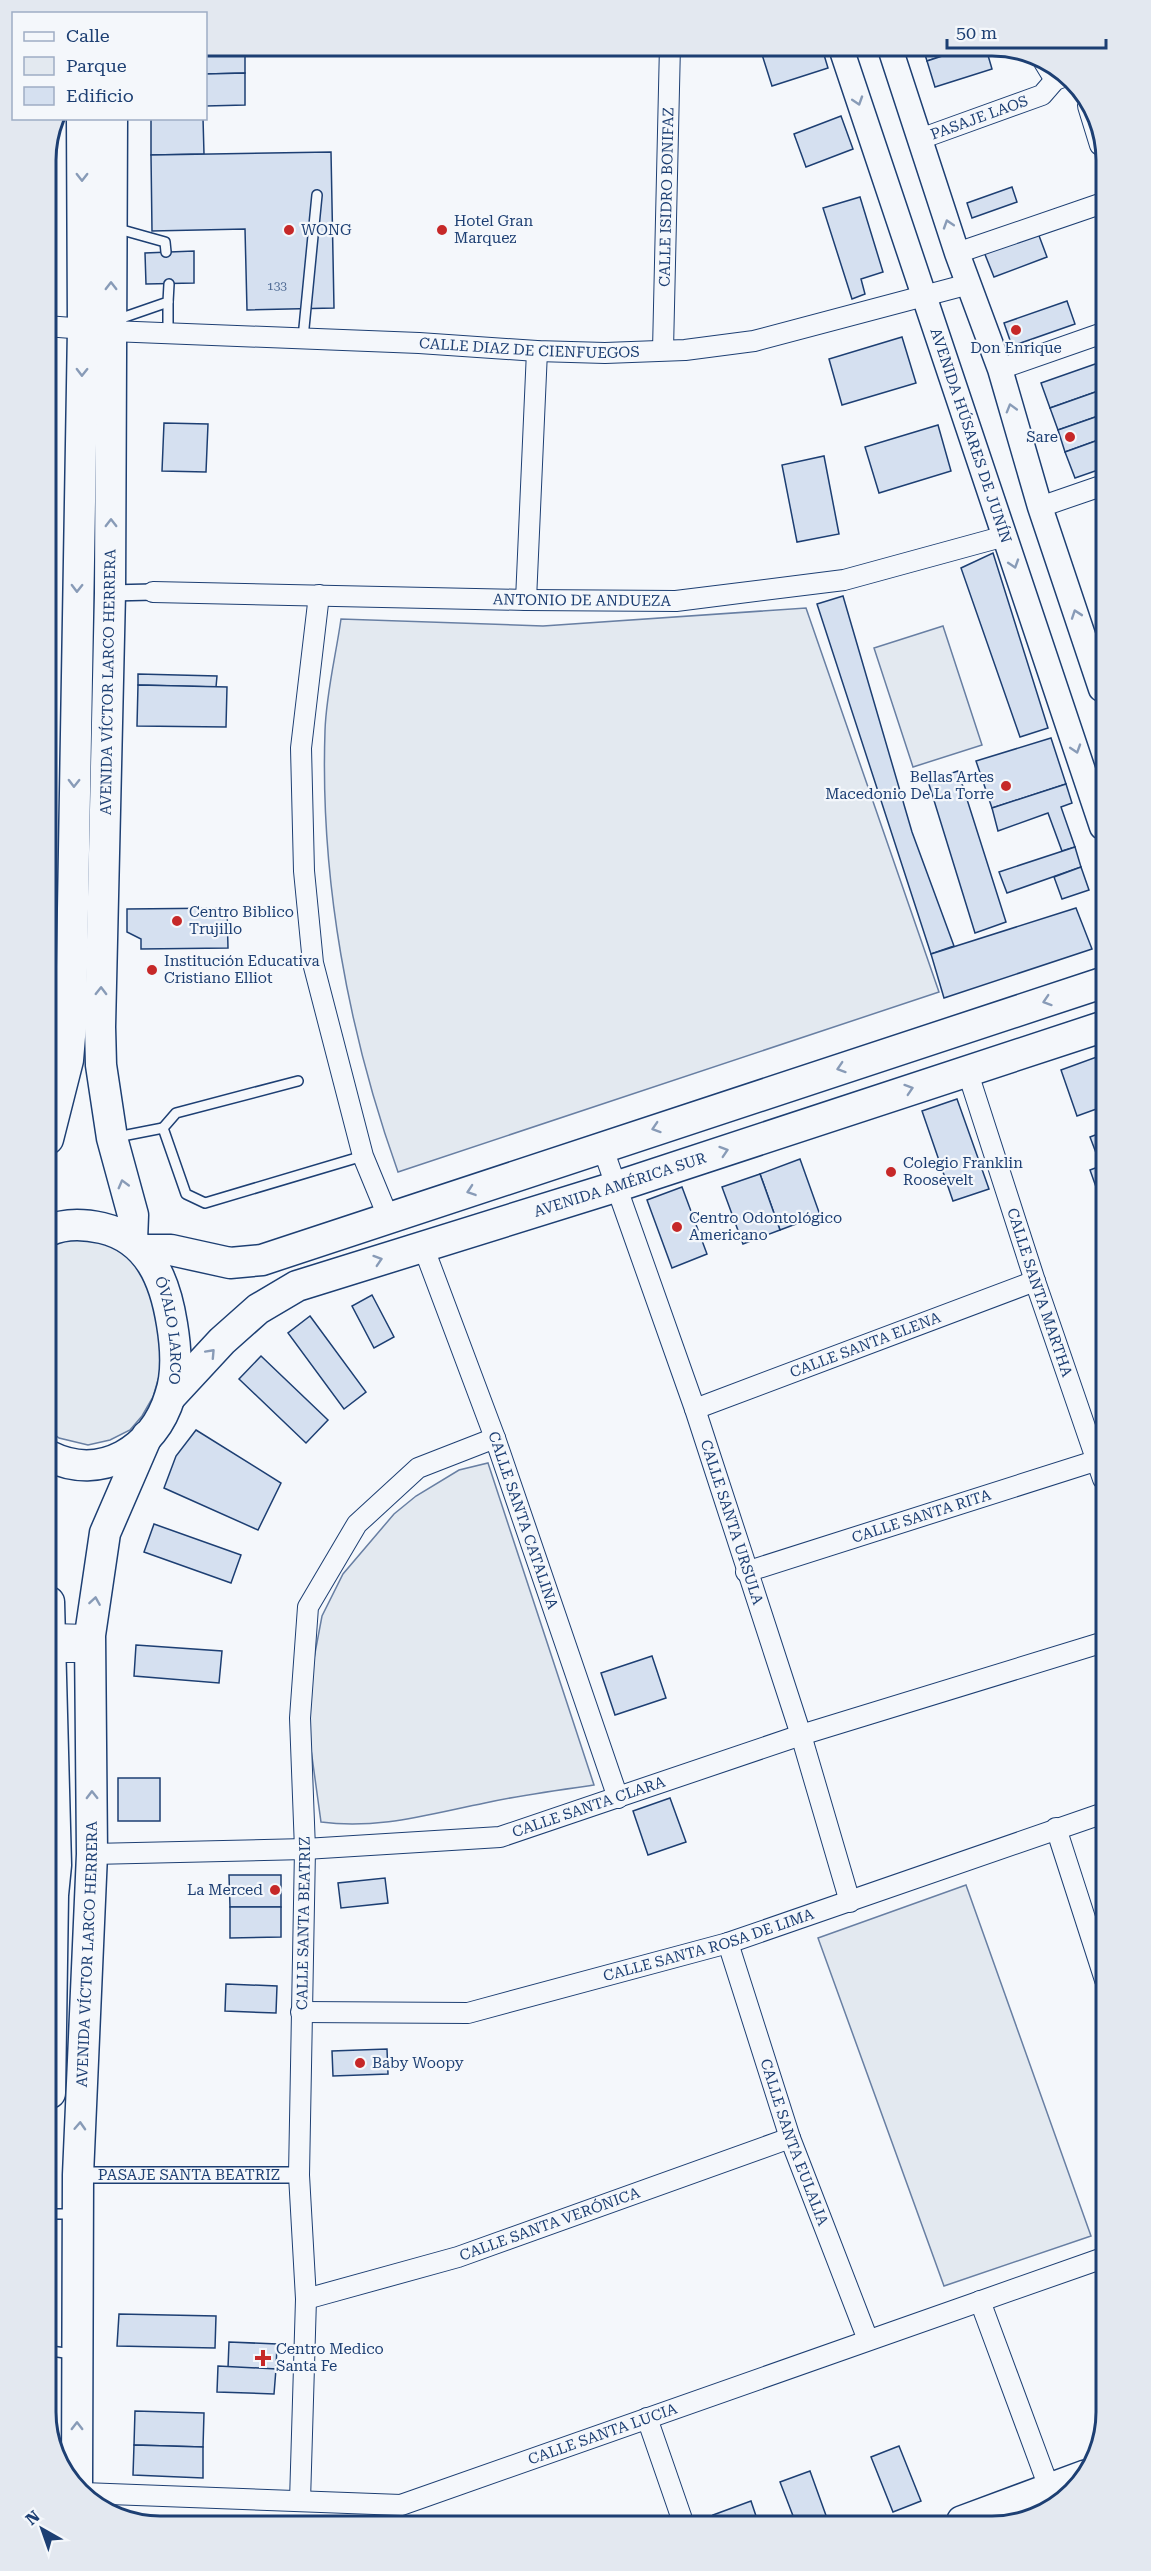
<svg xmlns="http://www.w3.org/2000/svg" width="1151" height="2571" viewBox="0 0 1151 2571" font-family="'Roboto Serif',serif">
  <style>
    .green { fill: #e3e9f0; stroke: #687fa3; stroke-width: 1.5 }
    .building { fill: #d5e0f0; stroke: #1d3f73; stroke-width: 1.5 }
    .lines { fill: none; stroke-linecap: round; stroke-linejoin: round }
    .service-casing { stroke: #1d3f73; stroke-width: 12 }
    .pedestrian-casing { stroke: #1d3f73; stroke-width: 18 }
    .minor-casing { stroke: #1d3f73; stroke-width: 22 }
    .tertiary-casing { stroke: #1d3f73; stroke-width: 27 }
    .secondary-casing { stroke: #1d3f73; stroke-width: 30 }
    .primary-casing { stroke: #1d3f73; stroke-width: 33 }
    .service { stroke: #f4f7fb; stroke-width: 9 }
    .pedestrian { stroke: #f4f7fb; stroke-width: 15 }
    .minor { stroke: #f4f7fb; stroke-width: 20 }
    .tertiary { stroke: #f4f7fb; stroke-width: 24 }
    .secondary { stroke: #f4f7fb; stroke-width: 27 }
    .primary { stroke: #f4f7fb; stroke-width: 30 }
    .oneway { stroke: #889bb7 }
    .poi-dot { fill: #c62828; stroke: #f4f7fb; stroke-width: 2 }
    .labels { text-anchor: middle; stroke-width: 4.5; stroke-linejoin: round; paint-order: stroke }
    .number-label { font-size: 12px; fill: #4b6792 }
    .street-label { font-size: 15px; fill: #1d3f73; stroke: #f4f7fb }
    .poi-label { font-size: 15px; fill: #1d3f73; stroke: #f4f7fb; text-anchor: start }
    .rim { fill: none; stroke: #1d3f73; stroke-width: 3 }
  </style>
  <rect width="100%" height="100%" fill="#f4f7fb"/>
  <!-- green -->
  <g class="green">
    <path d="M806 608 939 992 398 1172C348 1032 320 879 325 731 326 694 336 655 341 619L543 626Z"/>
    <path d="M943 626 982 745 913 767 874 648Z"/>
    <path d="M119 1231 166 1324 160 1373 153 1397 142 1416 130 1430 110 1440 88 1445 59 1438 49 1430 48 1239Z"/>
    <path d="M488 1463 594 1785C558 1790 521 1795 485 1803 430 1814 377 1830 321 1822L305 1706 322 1616 343 1574 394 1514 416 1496 459 1470Z"/>
    <path d="M966 1885 1091 2236 944 2286 818 1938Z"/>
  </g>
  <!-- building -->
  <g class="building">
    <path d="M206 45H245V73L206 74Z"/>
    <path d="M759 45H821L828 68 772 86Z"/>
    <path d="M922 45H973V46L927 61Z"/>
    <path d="M985 45 992 69 935 87 927 61 973 46Z"/>
    <path d="M245 73V105L206 106V74Z"/>
    <path d="M841 116 853 149 806 167 794 134Z"/>
    <path d="M151 118H203L204 154 151 155Z"/>
    <path d="M331 152 334 308 247 310 245 229 152 231 151 155Z"/>
    <path d="M1012 187 1017 202 972 218 967 203Z"/>
    <path d="M860 197 883 272 861 279 865 294 852 299 823 208Z"/>
    <path d="M1038 233 1047 257 994 277 984 252Z"/>
    <path d="M194 251V283L146 284 145 253Z"/>
    <path d="M1067 301 1075 324 1012 346 1004 323Z"/>
    <path d="M902 337 916 383 842 405 829 359Z"/>
    <path d="M1098 363 1100 370 1101 390 1050 408 1041 383Z"/>
    <path d="M1101 390V415L1058 430 1050 408Z"/>
    <path d="M1101 415V439L1065 452 1058 430Z"/>
    <path d="M164 423 208 424 206 472 162 471Z"/>
    <path d="M938 425 951 471 879 493 865 447Z"/>
    <path d="M1101 439V469L1075 478 1065 452Z"/>
    <path d="M824 456 839 534 797 542 782 465Z"/>
    <path d="M993 553 1048 728 1020 737 961 568Z"/>
    <path d="M843 596 912 832 954 946 931 954 817 604Z"/>
    <path d="M138 674 217 676 216 687 138 685Z"/>
    <path d="M138 685 227 687 226 727 137 726Z"/>
    <path d="M1051 738 1066 784 992 808 976 761Z"/>
    <path d="M958 771 1006 922 975 933 928 781Z"/>
    <path d="M1066 784 1072 803 1061 807 1075 847 1062 851 1048 813 998 831 992 808Z"/>
    <path d="M1075 847 1081 867 1007 893 999 872Z"/>
    <path d="M1081 867 1089 890 1062 899 1054 877Z"/>
    <path d="M227 908 228 948 141 949V939L127 932V909Z"/>
    <path d="M1076 908 1092 949 944 998 931 954Z"/>
    <path d="M1102 1055V1107L1077 1116 1061 1070Z"/>
    <path d="M957 1099 989 1189 953 1201 922 1111Z"/>
    <path d="M1103 1132V1165L1101 1166 1090 1137Z"/>
    <path d="M800 1159 820 1215 780 1230 760 1174Z"/>
    <path d="M1103 1165V1201H1101L1090 1170Z"/>
    <path d="M760 1174 780 1230 743 1244 722 1187Z"/>
    <path d="M682 1187 707 1254 672 1268 647 1200Z"/>
    <path d="M372 1295 394 1337 374 1348 352 1306Z"/>
    <path d="M310 1316 366 1392 344 1409 288 1333Z"/>
    <path d="M261 1356 328 1420 306 1443 239 1379Z"/>
    <path d="M196 1430 281 1483 258 1530 164 1488 176 1456Z"/>
    <path d="M154 1524 241 1555 231 1583 144 1552Z"/>
    <path d="M136 1645 222 1651 219 1683 134 1676Z"/>
    <path d="M652 1656 666 1698 615 1715 601 1673Z"/>
    <rect x="118" y="1778" width="42" height="43"/>
    <path d="M670 1798 686 1842 648 1855 633 1811Z"/>
    <path d="M229 1875H281V1907H230Z"/>
    <path d="M385 1878 388 1903 341 1908 338 1883Z"/>
    <path d="M230 1907H281V1937L230 1938Z"/>
    <path d="M226 1984 277 1986 276 2013 225 2011Z"/>
    <path d="M387 2049 388 2074 333 2076 332 2051Z"/>
    <path d="M119 2314 216 2316 215 2348 117 2346Z"/>
    <path d="M229 2342 277 2344 276 2369 228 2368Z"/>
    <path d="M218 2366 276 2369 274 2394 217 2392Z"/>
    <path d="M135 2411 204 2413 203 2447 134 2445Z"/>
    <path d="M134 2445 203 2447V2478L133 2475Z"/>
    <path d="M899 2446 921 2501 893 2512 871 2457Z"/>
    <path d="M810 2471 828 2521H795L780 2482Z"/>
    <path d="M751 2501 758 2522H716L713 2515Z"/>
  </g>
  <g class="lines">
    <defs>
      <g id="service">
        <path d="M115 228 165 242 166 252"/>
        <path d="M116 320 168 302 169 284"/>
        <path d="M168 333V302"/>
        <path d="M303 338 317 195"/>
        <path d="M298 1081 176 1113 163 1128 186 1194 205 1203 363 1156"/>
        <path d="M117 1137 163 1128"/>
        <path d="M51 2214H75"/>
        <path d="M51 2351 72 2354"/>
      </g>
      <g id="pedestrian">
        <path d="M110 593 153 592"/>
        <path id="s1" d="M78 2175H299"/>
      </g>
      <g id="minor">
        <path d="M1044 62 1055 80"/>
        <path d="M1088 106 1100 145"/>
        <path id="s2" d="M920 139 1042 95 1055 80 1066 76"/>
        <path d="M957 253 1100 204"/>
        <path id="s3" d="M46 326 111 331 419 343 537 351 605 353 685 350 754 341 969 284"/>
        <path id="s4" d="M663 350 670 45"/>
        <path d="M1000 369 1100 334"/>
        <path d="M1040 507 1101 486"/>
        <path id="s5" d="M153 592 526 600 676 601 844 580 1005 536"/>
        <path d="M319 595 301 748 304 871 313 963 363 1156 389 1219"/>
        <path d="M526 600 537 351"/>
        <path id="s6" d="M967 1070 1035 1281 1103 1479"/>
        <path id="s7" d="M602 1146 695 1409 801 1735 850 1902"/>
        <path id="s8" d="M423 1246 495 1438 618 1798"/>
        <path id="s9" d="M695 1409 1035 1281"/>
        <path id="s10" d="M746 1572 1098 1460"/>
        <path d="M49 1634 90 1635"/>
        <path d="M49 1652H90"/>
        <path d="M1056 1828 1105 1980"/>
        <path id="s11" d="M92 1854 305 1849 500 1837 801 1735 1104 1642"/>
        <path id="s12" d="M728 1943 790 2138 868 2340"/>
        <path id="s13" d="M301 2012 468 2013 728 1943 1104 1813"/>
        <path id="s14" d="M306 2299 458 2257 790 2138"/>
        <path d="M980 2301 1054 2501"/>
        <path d="M647 2418 683 2522"/>
        <path id="s15" d="M83 2493 401 2505 1106 2257"/>
        <path id="s16" d="M300 2501 306 2299 299 2175 305 1849 300 1718 308 1607 357 1524 418 1468 495 1438"/>
      </g>
      <g id="tertiary">
        <path id="s17" d="M840 45 1102 827"/>
        <path d="M889 45 957 253 1000 369 1040 507 1101 689"/>
      </g>
      <path id="secondary" d="M961 2520 1085 2474"/>
      <g id="primary">
        <path d="M112 118 110 593 100 1027 101 1065 112 1138 133 1215 132 1241"/>
        <path d="M48 1139 68 1060 71 1025 83 328 82 118"/>
        <path id="s18" d="M48 1231C65 1223 84 1224 102 1228 149 1239 165 1280 172 1324 176 1348 178 1373 170 1396 154 1450 101 1482 49 1456"/>
        <path d="M143 1250H171L230 1263 262 1260 1102 983"/>
        <path id="s19" d="M171 1396 222 1341 258 1309 297 1286 615 1187 1102 1027"/>
        <path d="M49 1602 56 1865 53 1895 50 2093"/>
        <path id="s20" d="M77 2484 78 2175 92 1854 90 1635 105 1533 147 1436"/>
      </g>
    </defs>
    <!-- service casing -->
    <use href="#service" class="service-casing"/>
    <!-- pedestrian casing -->
    <use href="#pedestrian" class="pedestrian-casing"/>
    <!-- minor casing -->
    <use href="#minor" class="minor-casing"/>
    <!-- tertiary casing -->
    <use href="#tertiary" class="tertiary-casing"/>
    <!-- secondary casing -->
    <use href="#secondary" class="secondary-casing"/>
    <!-- primary casing -->
    <use href="#primary" class="primary-casing"/>
    <!-- service -->
    <use href="#service" class="service"/>
    <!-- pedestrian -->
    <use href="#pedestrian" class="pedestrian"/>
    <!-- minor -->
    <use href="#minor" class="minor"/>
    <!-- tertiary -->
    <use href="#tertiary" class="tertiary"/>
    <!-- secondary -->
    <use href="#secondary" class="secondary"/>
    <!-- primary -->
    <use href="#primary" class="primary"/>
  </g>
  <!-- one-way arrows -->
  <defs><path id="oneway-chevron" d="M-2-3.5L2.5 0L-2 3.5" fill="none" stroke-width="1.6" stroke-linecap="round" stroke-linejoin="round" transform="scale(1.5)"/></defs>
  <g class="oneway">
    <use href="#oneway-chevron" transform="translate(858 101) rotate(72)"/>
    <use href="#oneway-chevron" transform="translate(82 177) rotate(90)"/>
    <use href="#oneway-chevron" transform="translate(948 224) rotate(-108)"/>
    <use href="#oneway-chevron" transform="translate(111 286) rotate(-90)"/>
    <use href="#oneway-chevron" transform="translate(82 372) rotate(91)"/>
    <use href="#oneway-chevron" transform="translate(1011 408) rotate(-106)"/>
    <use href="#oneway-chevron" transform="translate(111 523) rotate(-90)"/>
    <use href="#oneway-chevron" transform="translate(1014 564) rotate(72)"/>
    <use href="#oneway-chevron" transform="translate(77 588) rotate(91)"/>
    <use href="#oneway-chevron" transform="translate(1076 614) rotate(-109)"/>
    <use href="#oneway-chevron" transform="translate(1076 749) rotate(72)"/>
    <use href="#oneway-chevron" transform="translate(74 783) rotate(91)"/>
    <use href="#oneway-chevron" transform="translate(101 991) rotate(-89)"/>
    <use href="#oneway-chevron" transform="translate(1047 1001) rotate(162)"/>
    <use href="#oneway-chevron" transform="translate(841 1068) rotate(162)"/>
    <use href="#oneway-chevron" transform="translate(909 1089) rotate(-18)"/>
    <use href="#oneway-chevron" transform="translate(656 1128) rotate(162)"/>
    <use href="#oneway-chevron" transform="translate(724 1151) rotate(-18)"/>
    <use href="#oneway-chevron" transform="translate(123 1184) rotate(-105)"/>
    <use href="#oneway-chevron" transform="translate(471 1191) rotate(161)"/>
    <use href="#oneway-chevron" transform="translate(378 1260) rotate(-18)"/>
    <use href="#oneway-chevron" transform="translate(211 1353) rotate(-47)"/>
    <use href="#oneway-chevron" transform="translate(95 1601) rotate(-81)"/>
    <use href="#oneway-chevron" transform="translate(92 1795) rotate(-91)"/>
    <use href="#oneway-chevron" transform="translate(80 2126) rotate(-87)"/>
    <use href="#oneway-chevron" transform="translate(77 2426) rotate(-90)"/>
  </g>
  <!-- markers -->
  <g class="poi-dot">
    <circle cx="289" cy="230" r="6"/>
    <circle cx="442" cy="230" r="6"/>
    <circle cx="1016" cy="330" r="6"/>
    <circle cx="1070" cy="437" r="6"/>
    <circle cx="1006" cy="786" r="6"/>
    <circle cx="177" cy="921" r="6"/>
    <circle cx="152" cy="970" r="6"/>
    <circle cx="891" cy="1172" r="6"/>
    <circle cx="677" cy="1227" r="6"/>
    <circle cx="275" cy="1890" r="6"/>
    <circle cx="360" cy="2063" r="6"/>
    <path d="M260 2349h6v6h6v6h-6v6h-6v-6h-6v-6h6z"/>
  </g>
  <g class="labels">
    <!-- number labels -->
    <g class="number-label">
      <text x="277" y="290">133</text>
    </g>
    <!-- street labels -->
    <g class="street-label">
      <text dy="5" stroke="none"><textPath href="#s2" startOffset="63">PASAJE LAOS</textPath></text>
      <text dy="5" stroke="none"><textPath href="#s4" startOffset="153">CALLE ISIDRO BONIFAZ</textPath></text>
      <text dy="5" stroke="none"><textPath href="#s3" startOffset="484">CALLE DIAZ DE CIENFUEGOS</textPath></text>
      <text dy="5" stroke="none"><textPath href="#s17" startOffset="412">AVENIDA HÚSARES DE JUNÍN</textPath></text>
      <text dy="5" stroke="none"><textPath href="#s5" startOffset="429">ANTONIO DE ANDUEZA</textPath></text>
      <text transform="translate(108 682) rotate(-89)" y="5">AVENIDA VÍCTOR LARCO HERRERA</text>
      <text dy="5" stroke="none"><textPath href="#s19" startOffset="507">AVENIDA AMÉRICA SUR</textPath></text>
      <text dy="5" stroke="none"><textPath href="#s6" startOffset="234">CALLE SANTA MARTHA</textPath></text>
      <text dy="5" stroke="none"><textPath href="#s18" startOffset="188">ÓVALO LARCO</textPath></text>
      <text dy="5" stroke="none"><textPath href="#s9" startOffset="182">CALLE SANTA ELENA</textPath></text>
      <text dy="5" stroke="none"><textPath href="#s10" startOffset="184">CALLE SANTA RITA</textPath></text>
      <text dy="5" stroke="none"><textPath href="#s8" startOffset="292">CALLE SANTA CATALINA</textPath></text>
      <text dy="5" stroke="none"><textPath href="#s7" startOffset="398">CALLE SANTA URSULA</textPath></text>
      <text dy="5" stroke="none"><textPath href="#s11" startOffset="502">CALLE SANTA CLARA</textPath></text>
      <text dy="5" stroke="none"><textPath href="#s16" startOffset="578">CALLE SANTA BEATRIZ</textPath></text>
      <text dy="5" stroke="none"><textPath href="#s13" startOffset="417">CALLE SANTA ROSA DE LIMA</textPath></text>
      <text dy="5" stroke="none"><textPath href="#s20" startOffset="530">AVENIDA VÍCTOR LARCO HERRERA</textPath></text>
      <text dy="5" stroke="none"><textPath href="#s12" startOffset="210">CALLE SANTA EULALIA</textPath></text>
      <text dy="5" stroke="none"><textPath href="#s1" startOffset="111">PASAJE SANTA BEATRIZ</textPath></text>
      <text dy="5" stroke="none"><textPath href="#s14" startOffset="255">CALLE SANTA VERÓNICA</textPath></text>
      <text dy="5" stroke="none"><textPath href="#s15" startOffset="532">CALLE SANTA LUCIA</textPath></text>
    </g>
    <!-- poi labels -->
    <g class="poi-label">
      <text x="454" y="226">Hotel Gran<tspan x="454" dy="17">Marquez</tspan></text>
      <text x="301" y="235">WONG</text>
      <text x="1016" y="353" text-anchor="middle">Don Enrique</text>
      <text x="1058" y="442" text-anchor="end">Sare</text>
      <text x="994" y="782" text-anchor="end">Bellas Artes<tspan x="994" dy="17">Macedonio De La Torre</tspan></text>
      <text x="189" y="917">Centro Biblico<tspan x="189" dy="17">Trujillo</tspan></text>
      <text x="164" y="966">Institución Educativa<tspan x="164" dy="17">Cristiano Elliot</tspan></text>
      <text x="903" y="1168">Colegio Franklin<tspan x="903" dy="17">Roosevelt</tspan></text>
      <text x="689" y="1223">Centro Odontológico<tspan x="689" dy="17">Americano</tspan></text>
      <text x="263" y="1895" text-anchor="end">La Merced</text>
      <text x="372" y="2068">Baby Woopy</text>
      <text x="276" y="2354">Centro Medico<tspan x="276" dy="17">Santa Fe</tspan></text>
    </g>
  </g>
  <!-- crop -->
  <path d="M0 0H1151V2571H0ZM160 56H992A104 104 0 0 1 1096 160V2412A104 104 0 0 1 992 2516H160A104 104 0 0 1 56 2412V160A104 104 0 0 1 160 56Z" fill="#e3e8f0" fill-rule="evenodd"/>
  <path class="rim" d="M160 56H992A104 104 0 0 1 1096 160V2412A104 104 0 0 1 992 2516H160A104 104 0 0 1 56 2412V160A104 104 0 0 1 160 56Z"/>
  <!-- legend -->
  <rect x="12" y="12" width="195" height="108" fill="#f4f7fb" stroke="#9eadc5" stroke-width="1.5"/>
  <rect x="24" y="32" width="30" height="9" fill="#f4f7fb" stroke="#9eadc5" stroke-width="1.5"/>
  <text x="66" y="42" font-size="18" fill="#1d3f73">Calle</text>
  <rect x="24" y="57" width="30" height="18" fill="#e3e9f0" stroke="#9eadc5" stroke-width="1.5"/>
  <text x="66" y="72" font-size="18" fill="#1d3f73">Parque</text>
  <rect x="24" y="87" width="30" height="18" fill="#d5e0f0" stroke="#9eadc5" stroke-width="1.5"/>
  <text x="66" y="102" font-size="18" fill="#1d3f73">Edificio</text>
  <!-- north arrow -->
  <g transform="translate(42 2529) rotate(320)" stroke="#f4f7fb" stroke-width="4.5" paint-order="stroke">
  <path d="M0-4.5L10 22L0 15L-10 22Z" fill="#1d3f73"/>
  <text y="-9" font-size="16" font-weight="bold" text-anchor="middle" fill="#1d3f73">N</text>
  </g>
  <!-- scale -->
  <path d="M947 39v9h159v-9" fill="none" stroke="#1d3f73" stroke-width="3"/>
  <text x="956" y="39" font-size="18" fill="#1d3f73" stroke="#f4f7fb" stroke-width="4.5" paint-order="stroke">50 m</text>
</svg>
